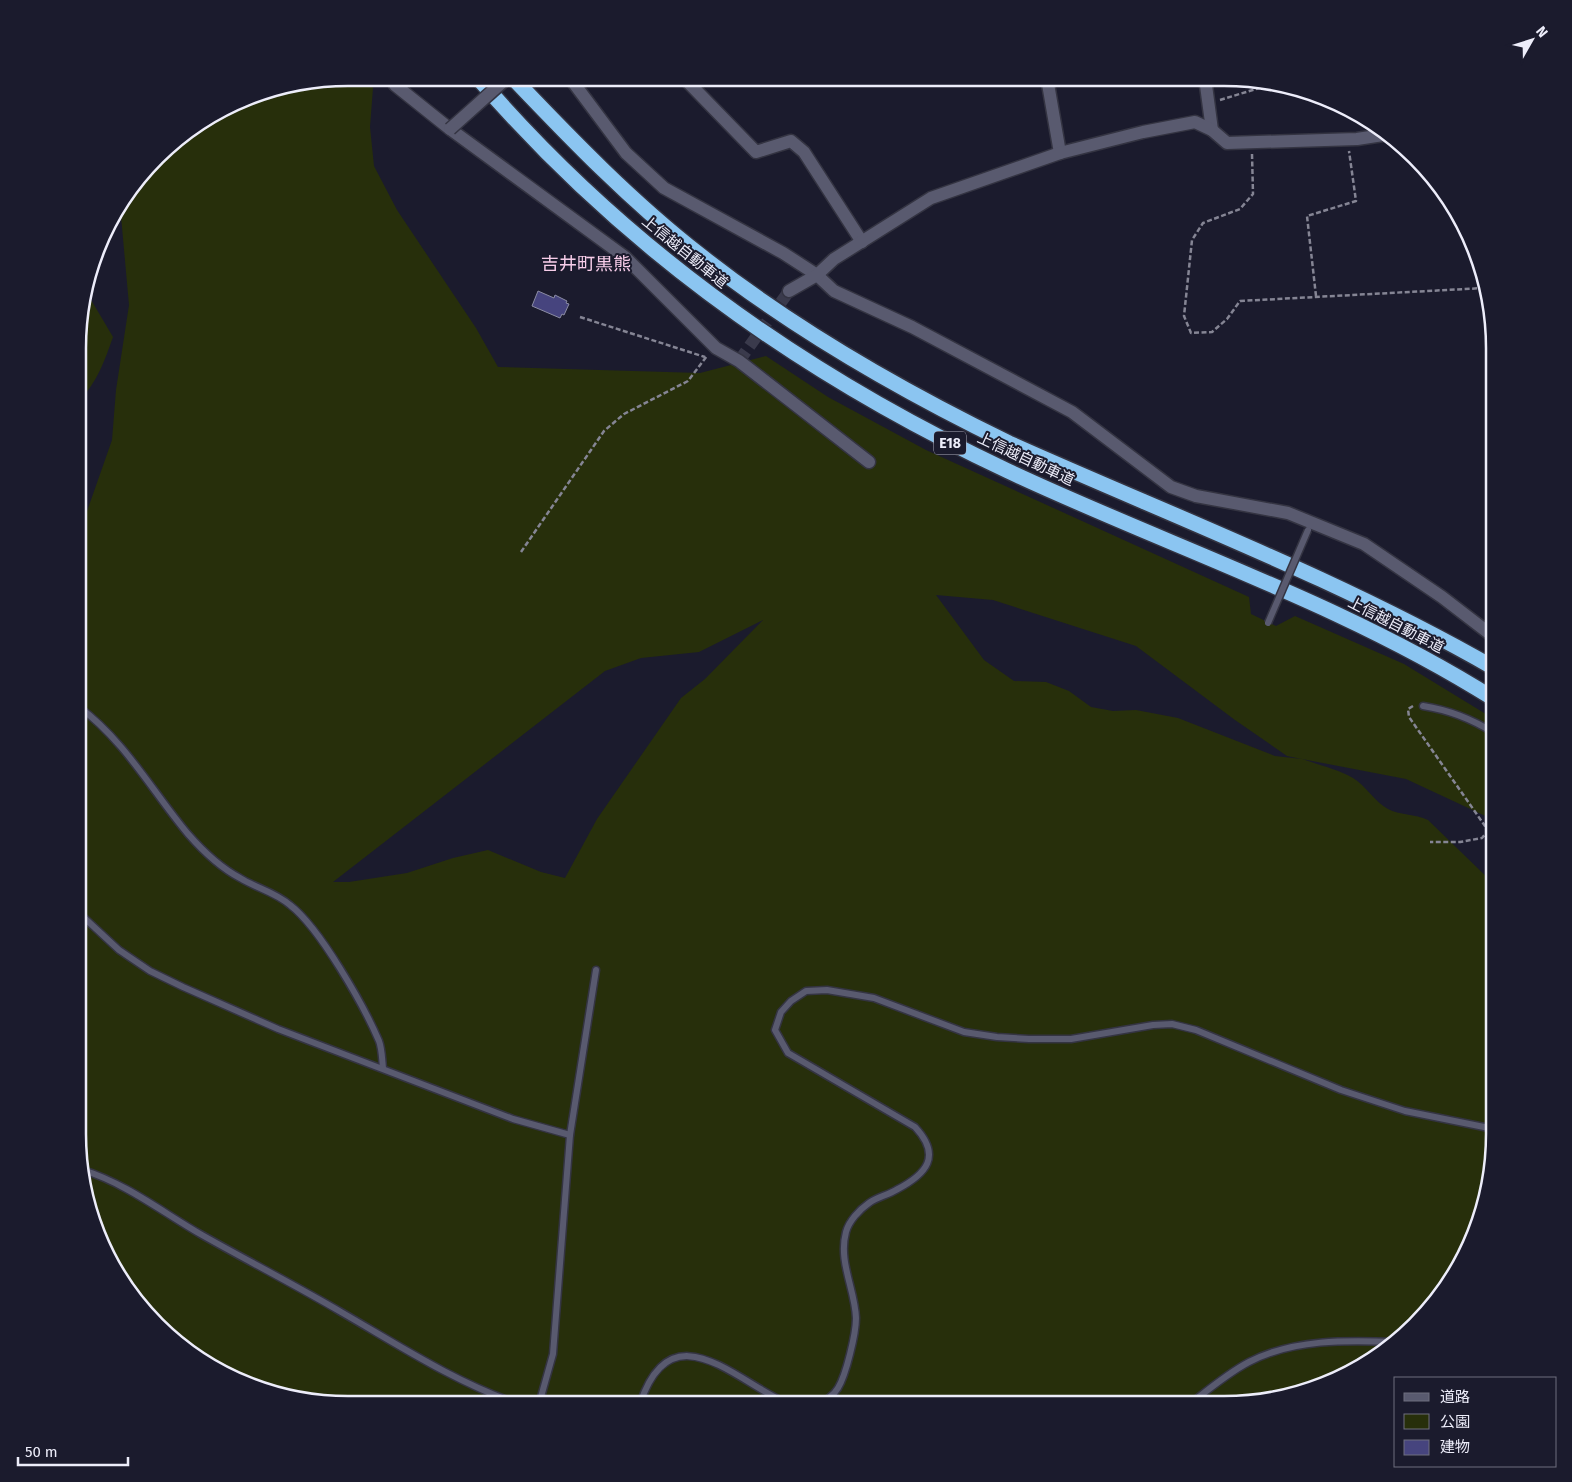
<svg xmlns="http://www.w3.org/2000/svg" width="1572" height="1482" viewBox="0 0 1572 1482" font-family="'Fira Sans','Noto Sans JP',sans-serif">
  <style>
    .green { fill: #272f0b; fill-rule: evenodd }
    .building { fill: #46447e; stroke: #8b8ca3 }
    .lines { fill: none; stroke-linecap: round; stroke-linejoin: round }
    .street-tunnel { stroke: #3a3a4c; stroke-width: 12; stroke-dasharray: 12 6; stroke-linecap: butt }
    .lane-casing { stroke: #343442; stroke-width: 9 }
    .street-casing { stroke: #343442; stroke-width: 15 }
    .highway-casing { stroke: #343442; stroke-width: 18 }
    .path { stroke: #858594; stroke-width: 2.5; stroke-dasharray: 5 2.5; stroke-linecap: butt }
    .lane { stroke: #595a6f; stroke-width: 6 }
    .street { stroke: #595a6f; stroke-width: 12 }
    .highway { stroke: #8bc5f1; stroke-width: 15 }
    .lane-bridge-casing { stroke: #343442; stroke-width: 9; stroke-linecap: butt }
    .street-bridge-casing { stroke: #343442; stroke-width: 15; stroke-linecap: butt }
    .lane-bridge { stroke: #595a6f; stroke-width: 6 }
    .street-bridge { stroke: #595a6f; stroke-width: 12 }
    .labels { text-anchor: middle; stroke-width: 4; stroke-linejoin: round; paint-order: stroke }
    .shield { fill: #1b1b2d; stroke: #aeaebc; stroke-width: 1 }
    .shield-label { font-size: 14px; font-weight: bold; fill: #ededfa }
    .street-label { font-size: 15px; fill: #ededfa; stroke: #1b1b2d }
    .quarter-label { font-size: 18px; fill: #f7cde9; stroke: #1b1b2d }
    .rim { fill: none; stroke: #ededfa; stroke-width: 2.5 }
  </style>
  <rect width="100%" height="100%" fill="#1b1b2d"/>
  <!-- green -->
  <g class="green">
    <path d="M348 78H369L373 88 370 127 374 166 397 210 476 328 498 367 700 373 766 356 828 397 926 450 1249 597 1251 614 1276 626 1295 616 1404 664 1494 719V820L1406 779 1302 759C1319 765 1337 769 1353 778 1366 786 1374 801 1388 809 1399 815 1415 814 1428 820L1494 884V1134L1489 1187 1467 1253 1402 1338 1327 1384 1241 1404H348L295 1399 229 1377 144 1312 98 1237 78 1151 79 534 112 440 116 390 129 305 120 205 170 144 261 92ZM936 595 993 600 1136 646 1235 720 1287 756 1302 759 1275 756 1178 718 1136 710 1113 711 1091 707 1069 691 1046 682 1014 681 984 660ZM763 620 705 679 681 698 597 819 565 878 541 872 488 850 453 858 407 873 349 882H333L605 671 641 658 699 652Z"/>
    <path d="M87 293 113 337C105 360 97 382 80 400V313Z"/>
  </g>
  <!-- building -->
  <path class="building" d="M538 291 554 298 555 295 567 301 566 303 569 304 564 315 562 314 560 318 532 306Z"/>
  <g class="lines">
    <!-- street-tunnel -->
    <path class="street-tunnel" d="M739 361 789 291"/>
    <defs>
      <g id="lane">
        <path d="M1423 706C1449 710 1472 719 1494 733"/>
        <path d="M79 707C125 741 152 791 188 834 202 850 221 868 240 878 256 888 275 892 290 905 320 928 364 1006 379 1041 382 1049 382 1059 383 1068"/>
        <path d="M79 913 119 950 150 971 183 987 278 1029 513 1119 570 1135"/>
        <path d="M83 1170C127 1184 162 1212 202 1235 248 1261 295 1285 341 1312 400 1346 453 1381 518 1404"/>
        <path d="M539 1404 553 1354 570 1135 596 970"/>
        <path d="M640 1404C671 1310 733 1379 788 1404"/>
        <path d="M817 1404C825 1402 834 1395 838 1388 846 1375 856 1334 856 1318 855 1289 838 1262 846 1232 849 1221 859 1210 869 1203 877 1197 888 1195 896 1190 927 1174 942 1156 915 1127L788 1053 775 1030 781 1012 791 1001 806 991 827 990 874 998 964 1032 997 1037 1029 1039H1071L1153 1025 1172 1024 1196 1030 1341 1090 1405 1111 1494 1129"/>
        <path d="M1190 1404C1209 1389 1228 1373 1249 1362 1293 1339 1347 1340 1395 1342"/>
      </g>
      <g id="street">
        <path d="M392 78 395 85 450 129 625 257 716 348 739 361 869 462"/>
        <path d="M570 78 626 153 664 188 783 253 817 275 834 291 912 327 1072 412 1171 487 1196 496 1288 513 1364 544 1442 597 1494 637"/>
        <path d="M684 78 756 152 791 141 804 152 862 242"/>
        <path d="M1047 78 1060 153"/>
        <path d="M1205 78 1212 130"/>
        <path d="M789 291 817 275 834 259 931 198 1060 153 1143 132 1195 122 1212 130 1227 143 1357 139 1383 135"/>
      </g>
      <g id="highway">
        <path d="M478 78C625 249 805 376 1008 471 1170 547 1342 603 1494 699"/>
        <path d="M513 78C572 140 632 202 700 255 795 330 900 390 1009 443 1172 516 1339 579 1494 668"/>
      </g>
    </defs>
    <!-- lane casing -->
    <use href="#lane" class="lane-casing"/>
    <!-- street casing -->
    <use href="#street" class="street-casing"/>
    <!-- highway casing -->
    <use href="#highway" class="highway-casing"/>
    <!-- path -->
    <g class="path">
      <path d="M1220 100 1269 85"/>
      <path d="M1252 154 1253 194 1240 209 1203 223 1192 240 1184 316 1191 333 1212 332 1227 319 1240 301 1484 288"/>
      <path d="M1316 296 1307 216 1356 201 1349 151"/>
      <path d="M580 317 705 357"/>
      <path d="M521 552 604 431 624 414 688 381 707 356"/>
      <path d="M1413 706 1408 709 1409 717 1485 826 1487 832 1482 838 1460 842H1430"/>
    </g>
    <!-- lane -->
    <use href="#lane" class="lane"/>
    <!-- street -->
    <use href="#street" class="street"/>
    <!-- highway -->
    <use href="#highway" class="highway"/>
    <defs>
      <path id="lane-bridge" d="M1268 623 1308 530"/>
      <path id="street-bridge" d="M450 129 507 78"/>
    </defs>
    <!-- lane-bridge casing -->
    <use href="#lane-bridge" class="lane-bridge-casing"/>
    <!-- street-bridge casing -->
    <use href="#street-bridge" class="street-bridge-casing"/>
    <!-- lane-bridge -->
    <use href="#lane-bridge" class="lane-bridge"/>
    <!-- street-bridge -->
    <use href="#street-bridge" class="street-bridge"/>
  </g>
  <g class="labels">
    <!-- shield labels -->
    <rect class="shield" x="934" y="431.5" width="32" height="23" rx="4"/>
    <g class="shield-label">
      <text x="950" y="448">E18</text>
    </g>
    <!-- street labels -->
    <g class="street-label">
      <text transform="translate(685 252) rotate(39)" y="5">上信越自動車道</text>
      <text transform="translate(1026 459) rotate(25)" y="5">上信越自動車道</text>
      <text transform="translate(1396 625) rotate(27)" y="5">上信越自動車道</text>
    </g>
    <!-- quarter labels -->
    <g class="quarter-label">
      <text x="586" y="270">吉井町黒熊</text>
    </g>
  </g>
  <!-- crop -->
  <path d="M0 0H1572V1482H0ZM348 86H1224A262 262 0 0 1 1486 348V1134A262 262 0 0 1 1224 1396H348A262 262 0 0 1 86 1134V348A262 262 0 0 1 348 86Z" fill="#1b1b2d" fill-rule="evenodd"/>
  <path class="rim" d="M348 86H1224A262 262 0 0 1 1486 348V1134A262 262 0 0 1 1224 1396H348A262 262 0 0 1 86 1134V348A262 262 0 0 1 348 86Z"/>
  <!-- legend -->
  <rect x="1394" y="1377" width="162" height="90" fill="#1b1b2d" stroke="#6f6f7f"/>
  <rect x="1404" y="1393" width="25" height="8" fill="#595a6f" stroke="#6f6f7f"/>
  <text x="1440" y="1402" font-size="15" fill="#ededfa">道路</text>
  <rect x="1404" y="1414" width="25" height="15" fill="#272f0b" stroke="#6f6f7f"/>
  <text x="1440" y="1427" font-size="15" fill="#ededfa">公園</text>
  <rect x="1404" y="1440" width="25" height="15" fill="#46447e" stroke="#6f6f7f"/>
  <text x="1440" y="1452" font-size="15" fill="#ededfa">建物</text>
  <!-- north arrow -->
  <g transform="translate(1532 40) rotate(51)" stroke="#1b1b2d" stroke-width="4" paint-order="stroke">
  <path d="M0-4L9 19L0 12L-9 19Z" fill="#ededfa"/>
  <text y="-8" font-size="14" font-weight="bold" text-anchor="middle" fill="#ededfa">N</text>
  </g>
  <!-- scale -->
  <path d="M18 1457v8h110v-8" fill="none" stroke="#ededfa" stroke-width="2.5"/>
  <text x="25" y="1457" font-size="15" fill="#ededfa" stroke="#1b1b2d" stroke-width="4" paint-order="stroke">50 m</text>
</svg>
